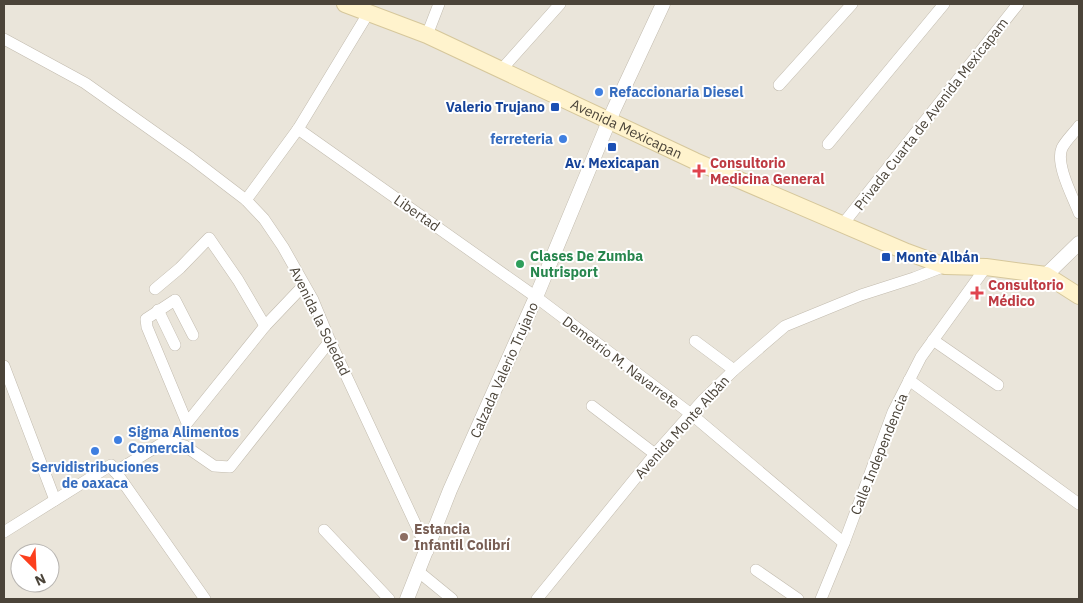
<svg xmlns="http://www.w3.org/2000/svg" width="1083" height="603" viewBox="0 0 1083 603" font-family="'IBM Plex Sans',sans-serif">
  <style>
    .residential { fill: #eae5da; fill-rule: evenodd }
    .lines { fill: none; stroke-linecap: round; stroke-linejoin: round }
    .minor-casing { stroke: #c2bbae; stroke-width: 12 }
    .tertiary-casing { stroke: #c2bbae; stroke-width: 15 }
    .secondary-casing { stroke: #d6c79b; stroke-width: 18 }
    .minor { stroke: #fff; stroke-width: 11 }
    .tertiary { stroke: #fff; stroke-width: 14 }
    .secondary { stroke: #fff3cd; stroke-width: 16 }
    .shop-dot { fill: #3f7fe0; stroke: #fff; stroke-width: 2 }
    .transit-dot { fill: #1a4fb4; stroke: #fff; stroke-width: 2 }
    .health-dot { fill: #e0444e; stroke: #fff; stroke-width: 2 }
    .leisure-dot { fill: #2e9e5b; stroke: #fff; stroke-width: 2 }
    .education-dot { fill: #8d6e63; stroke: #fff; stroke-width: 2 }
    .labels { text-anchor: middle; stroke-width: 4; stroke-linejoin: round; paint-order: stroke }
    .shop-label { font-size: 14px; font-weight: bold; fill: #366cbe; stroke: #fff; text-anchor: start }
    .transit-label { font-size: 14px; font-weight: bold; fill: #164399; stroke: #fff; text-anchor: end }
    .street-label { font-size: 14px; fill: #4b4439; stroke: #fff }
    .health-label { font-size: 14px; font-weight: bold; fill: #be3a42; stroke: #fff; text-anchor: start }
    .leisure-label { font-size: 14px; font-weight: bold; fill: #27864d; stroke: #fff; text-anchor: start }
    .education-label { font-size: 14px; font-weight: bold; fill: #785e54; stroke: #fff; text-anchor: start }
  </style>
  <rect width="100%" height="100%" fill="#f6f3ec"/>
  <!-- residential -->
  <path class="residential" d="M4 4H1079V599H4ZM20 553H50V583H20Z"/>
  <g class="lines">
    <defs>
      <g id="minor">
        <path d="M427 35 439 4"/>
        <path d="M4 39 85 83 191 158 246 200 264 219 283 247 313 300 330 341 428 551"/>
        <path d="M502 69 560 4"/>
        <path d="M779 85 852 4"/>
        <path d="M1079 126C1074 133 1066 140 1062 148 1055 164 1073 197 1079 213"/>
        <path d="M298 129 536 297 691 414 844 543"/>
        <path d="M828 144 944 4"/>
        <path d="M246 200 298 129 369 12"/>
        <path d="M843 224 1018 4"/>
        <path d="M155 289 180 268 209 238 238 280 265 326"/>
        <path d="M158 310 175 345"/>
        <path d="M193 335 175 300 146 319 147 327 187 423 265 326 304 285"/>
        <path d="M933 340 998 385"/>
        <path d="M695 341 734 370"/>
        <path d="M4 366 55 500"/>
        <path d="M909 380 1079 504"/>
        <path d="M592 406 655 454"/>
        <path d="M115 472 161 444 171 442 185 446 214 466 230 467 330 341"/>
        <path d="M324 530 389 599"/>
        <path d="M4 532 111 465 205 599"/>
        <path d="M756 570 798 599"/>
        <path d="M419 572 452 599"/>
        <path d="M537 599 655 454 703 400 734 370 785 326 861 295 914 278 945 266"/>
        <path d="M821 599 844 543 893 412 921 357 986 267"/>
      </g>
      <g id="tertiary">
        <path d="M1046 275 1079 243"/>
        <path d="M407 599 450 490 536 297 614 109 663 4"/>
      </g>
      <g id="secondary">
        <path id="s1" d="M345 4 427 35 695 161 907 252 945 266 986 267 1046 275 1079 296"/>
      </g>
    </defs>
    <!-- minor casing -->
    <use href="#minor" class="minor-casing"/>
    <!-- tertiary casing -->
    <use href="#tertiary" class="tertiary-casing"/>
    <!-- secondary casing -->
    <use href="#secondary" class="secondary-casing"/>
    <!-- minor -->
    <use href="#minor" class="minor"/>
    <!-- tertiary -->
    <use href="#tertiary" class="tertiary"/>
    <!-- secondary -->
    <use href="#secondary" class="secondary"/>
  </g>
  <!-- markers -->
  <g class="shop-dot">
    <circle cx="599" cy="92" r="5"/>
    <circle cx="563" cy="139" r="5"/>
    <circle cx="118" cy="440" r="5"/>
    <circle cx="95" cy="451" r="5"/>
  </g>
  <g class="transit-dot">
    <rect x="550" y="102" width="10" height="10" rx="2.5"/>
    <rect x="607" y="142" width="10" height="10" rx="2.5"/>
    <rect x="881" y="252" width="10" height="10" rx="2.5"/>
  </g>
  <g class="health-dot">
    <path d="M696.5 163.5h5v5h5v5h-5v5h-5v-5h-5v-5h5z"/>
    <path d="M974.5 285.5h5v5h5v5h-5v5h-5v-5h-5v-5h5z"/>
  </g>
  <circle class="leisure-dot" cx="520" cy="264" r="5"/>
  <circle class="education-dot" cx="404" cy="537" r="5"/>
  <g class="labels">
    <!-- shop labels -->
    <g class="shop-label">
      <text x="609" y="97">Refaccionaria Diesel</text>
      <text x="553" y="144" text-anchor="end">ferreteria</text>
      <text x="128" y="437">Sigma Alimentos<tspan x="128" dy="16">Comercial</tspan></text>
      <text x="95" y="472" text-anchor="middle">Servidistribuciones<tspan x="95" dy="16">de oaxaca</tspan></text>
    </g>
    <!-- transit labels -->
    <g class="transit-label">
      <text x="545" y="112">Valerio Trujano</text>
      <text x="612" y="168" text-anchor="middle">Av. Mexicapan</text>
      <text x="896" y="262" text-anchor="start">Monte Albán</text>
    </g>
    <!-- street labels -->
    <g class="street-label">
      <text transform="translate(931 114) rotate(-52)" y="5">Privada Cuarta de Avenida Mexicapam</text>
      <text dy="5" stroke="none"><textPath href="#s1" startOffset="308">Avenida Mexicapan</textPath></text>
      <text transform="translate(417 213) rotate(35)" y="5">Libertad</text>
      <text transform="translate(320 321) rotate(64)" y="5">Avenida la Soledad</text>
      <text transform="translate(621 362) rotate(37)" y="5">Demetrio M. Navarrete</text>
      <text transform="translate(504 370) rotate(-66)" y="5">Calzada Valerio Trujano</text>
      <text transform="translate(682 427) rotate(-48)" y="5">Avenida Monte Albán</text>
      <text transform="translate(879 454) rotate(-68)" y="5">Calle Independencia</text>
    </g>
    <!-- health labels -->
    <g class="health-label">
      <text x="710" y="168">Consultorio<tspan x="710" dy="16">Medicina General</tspan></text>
      <text x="988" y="290">Consultorio<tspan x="988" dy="16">Médico</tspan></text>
    </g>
    <!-- leisure labels -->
    <g class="leisure-label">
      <text x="530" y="261">Clases De Zumba<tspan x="530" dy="16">Nutrisport</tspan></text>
    </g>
    <!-- education labels -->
    <g class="education-label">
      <text x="414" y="534">Estancia<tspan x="414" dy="16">Infantil Colibrí</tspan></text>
    </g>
  </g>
  <!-- border -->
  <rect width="1083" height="603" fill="none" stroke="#4b4439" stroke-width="10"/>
  <!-- north arrow -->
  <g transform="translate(35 568) rotate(156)"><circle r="24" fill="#ffffff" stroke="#b7b4b0"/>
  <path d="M0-4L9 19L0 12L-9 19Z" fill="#fc3f1d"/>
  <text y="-8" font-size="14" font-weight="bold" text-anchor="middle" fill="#4b4439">N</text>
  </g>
</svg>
